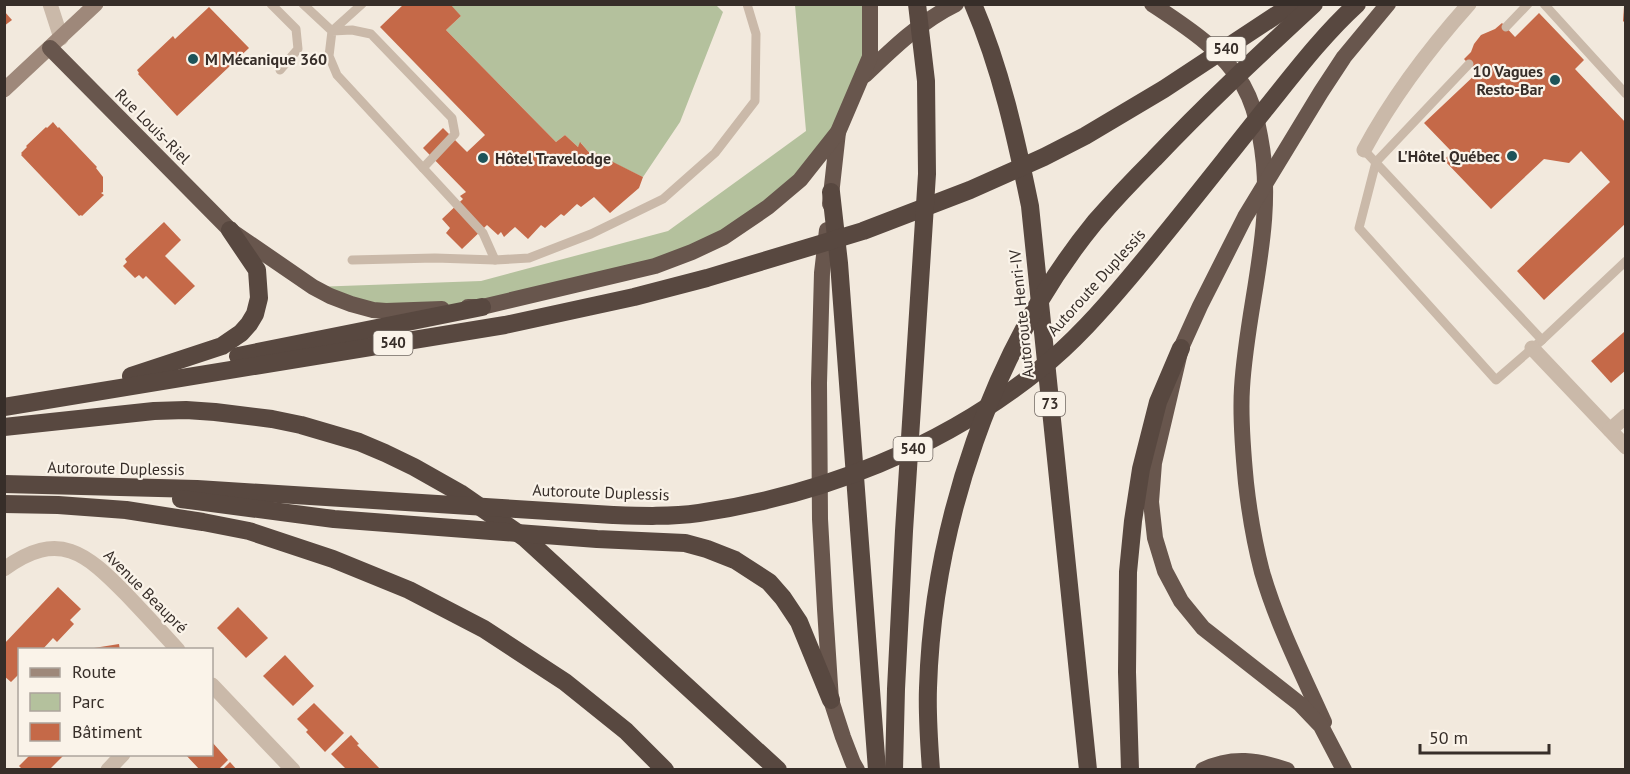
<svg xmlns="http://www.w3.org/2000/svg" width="1630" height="774" viewBox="0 0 1630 774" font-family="'PT Sans',sans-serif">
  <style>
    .green { fill: #b4c19d }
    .building { fill: #c56948 }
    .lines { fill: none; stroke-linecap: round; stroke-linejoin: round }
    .service { stroke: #cab9a9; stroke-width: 9 }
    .minor { stroke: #cab9a9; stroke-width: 15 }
    .tertiary { stroke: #cab9a9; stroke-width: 15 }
    .secondary { stroke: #9e887a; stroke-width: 15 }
    .trunk { stroke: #68564d; stroke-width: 16 }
    .motorway { stroke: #584840; stroke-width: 18 }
    .poi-dot { fill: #1e5459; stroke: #faf3e9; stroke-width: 2 }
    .labels { text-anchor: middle; stroke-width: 4.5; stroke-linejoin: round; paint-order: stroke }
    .shield { fill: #faf3e9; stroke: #726963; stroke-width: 1.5 }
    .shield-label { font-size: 15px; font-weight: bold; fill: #372e29 }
    .poi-label { font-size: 16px; font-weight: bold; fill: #372e29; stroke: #faf3e9; text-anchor: start }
    .street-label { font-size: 16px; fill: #372e29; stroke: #faf3e9 }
  </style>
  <rect width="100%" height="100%" fill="#f2e9dd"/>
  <!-- green -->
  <g class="green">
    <path d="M715 4 723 12 680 122 643 177 595 154 593 157 581 143 578 147 565 135 556 142 446 30 461 16 450 5Z"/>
    <path d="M795 5H870L871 37 838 132 800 180 692 252 482 307 386 311 313 287 481 281 668 231 806 131Z"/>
  </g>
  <!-- building -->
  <g class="building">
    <path d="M404 4H450L461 16 446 30 556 142 565 135 578 147 580 142 593 157 595 153 643 177 639 188 610 213 594 197 581 207 577 204 564 216 561 214 545 228 541 225 528 239 515 227 504 237 501 232 498 235 487 225 462 249 446 233 450 228 442 219 463 199 460 196 466 192 423 148 443 128 467 152 485 135 380 27Z"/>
    <path d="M1624 6H1626V24L1623 21Z"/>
    <path d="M209 7 249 48 177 116 138 74 139 73 137 70 173 36 175 39Z"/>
    <path d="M4 11 12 20 4 26Z"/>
    <path d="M1539 13 1584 60 1575 69 1626 123V223L1544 300 1517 271 1610 182 1581 151 1569 163 1544 159 1491 209 1444 160 1452 152 1424 123 1477 73 1464 59 1471 52 1474 44 1481 35 1495 29 1502 23 1515 37Z"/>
    <path d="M53 122 58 128 59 127 97 167 96 168 103 177V192L101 193 104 195 82 216 81 215 79 216 21 155 22 154 21 153 27 147 26 146 46 127 47 128Z"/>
    <path d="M164 222 181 240 165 256 195 286 175 305 146 276 143 279 139 275 135 278 123 266 127 262 125 259Z"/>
    <path d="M1624 332 1626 334V370L1611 383 1591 361Z"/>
    <path d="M58 587 81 609 70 620 74 624 57 642 53 638 42 650H20V673L11 682 4 676V644Z"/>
    <path d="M238 607 268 638 246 658 217 628Z"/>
    <path d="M119 644 120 650H94V648Z"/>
    <path d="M285 655 314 686 293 706 263 676Z"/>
    <path d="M314 703 344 733 325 752 306 732 308 730 297 719Z"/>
    <path d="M351 735 359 744 357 745 381 770H347L331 754Z"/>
    <path d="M212 742 228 760 218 770H200L185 754H212Z"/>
    <path d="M31 754H65L49 770H23L19 766Z"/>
    <path d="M230 762 237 770H222Z"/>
  </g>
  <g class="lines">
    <!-- service -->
    <g class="service">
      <path d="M271 4 296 29 298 49 280 70"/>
      <path d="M303 4 332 31 352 30 371 34 452 118 455 134 423 168 337 75 329 56 332 31 362 4"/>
      <path d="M1544 4 1626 94"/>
      <path d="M1506 27 1528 4"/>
      <path d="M1469 64 1376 162 1359 228 1496 380 1542 340"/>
      <path d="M1364 150 1542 340 1626 261"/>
      <path d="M423 168 483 233 495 260 529 258 591 234 663 199 715 153 755 101 756 34 747 4"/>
      <path d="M352 260 435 258 495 260"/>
    </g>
    <!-- minor -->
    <g class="minor">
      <path d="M50 4 61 38"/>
      <path d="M1532 348 1626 447"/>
      <path d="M1610 430 1626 416"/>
      <path d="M108 770 123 754"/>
    </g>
    <!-- tertiary -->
    <g class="tertiary">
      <path d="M1364 150C1393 96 1428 50 1469 4"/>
      <path d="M4 569C59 529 86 553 127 595 144 613 161 631 178 650"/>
      <path d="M212 685 293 770"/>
    </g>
    <!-- secondary -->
    <path class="secondary" d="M4 90 96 4"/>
    <!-- trunk -->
    <g class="trunk">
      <path d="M1152 4C1185 26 1222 49 1243 85 1252 101 1257 118 1260 136 1277 222 1247 302 1242 388 1240 419 1243 452 1246 483 1249 510 1255 545 1262 572 1277 624 1302 673 1324 722"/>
      <path d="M50 48 230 230 313 287 330 296 351 304 373 310 386 311 442 309"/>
      <path d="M865 75C893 48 921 21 956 4"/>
      <path d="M830 204 838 132"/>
      <path d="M827 230 822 273 819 383 820 519 825 609 831 700 843 737 853 763 857 770"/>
      <path d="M468 307H482L655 266 692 252 724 237 768 207 800 180 838 132 870 57V4"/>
      <path d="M1203 770C1232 756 1258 760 1287 770"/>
      <path d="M1344 770 1321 726 1300 704 1203 628 1181 601 1165 571 1155 538 1151 502 1154 463 1181 348 1200 306 1245 217 1321 92 1344 57 1388 4"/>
    </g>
    <!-- motorway -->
    <g class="motorway">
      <path d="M973 4C1001 69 1016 138 1030 206L1088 770"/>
      <path d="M831 192 839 263 877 770"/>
      <path d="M238 356 482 307"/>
      <path d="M131 376 222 346 241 333 249 324 255 314 259 298 257 270 230 230"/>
      <path d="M4 407 505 325 634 297 707 278 863 231 970 190 1044 157 1085 136 1164 89 1293 4"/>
      <path d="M4 427 154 411 186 410 215 412 272 419 301 425 359 442 385 453 414 467 460 493 525 538 778 770"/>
      <path d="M4 484 197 489 613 515C642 516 670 517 699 513 822 495 942 448 1040 369 1073 343 1102 310 1129 278 1176 222 1221 164 1266 108 1295 72 1323 35 1357 4"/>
      <path d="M181 499 334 519 597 539 685 543 707 549 735 560 769 582 783 598 799 622 831 700"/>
      <path d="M4 504 58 505 126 510 203 522 249 531 333 559 409 590 484 629 565 682 626 731 665 770"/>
      <path d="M894 770 896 689 904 531 927 174 926 81 917 4"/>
      <path d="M931 770C929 743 927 715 928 688 933 526 992 348 1095 222 1114 200 1134 179 1154 159 1205 105 1259 55 1314 4"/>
      <path d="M1130 770 1127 672 1128 572 1133 521 1141 469 1158 402 1181 348"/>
    </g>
  </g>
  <!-- markers -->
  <g class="poi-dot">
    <circle cx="193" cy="59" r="6"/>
    <circle cx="1555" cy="80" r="6"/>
    <circle cx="1512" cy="156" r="6"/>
    <circle cx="483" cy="158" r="6"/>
  </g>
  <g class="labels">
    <!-- shield labels -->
    <g class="shield">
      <rect x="1206.5" y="37" width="39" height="24" rx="4.5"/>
      <rect x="373.5" y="331" width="39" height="24" rx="4.5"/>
      <rect x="1035" y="392" width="30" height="24" rx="4.5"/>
      <rect x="893.5" y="437" width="39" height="24" rx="4.5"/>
    </g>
    <g class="shield-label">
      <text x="1226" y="54">540</text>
      <text x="393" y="348">540</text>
      <text x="1050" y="409">73</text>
      <text x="913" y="454">540</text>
    </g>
    <!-- poi labels -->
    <g class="poi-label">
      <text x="205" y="65">M Mécanique 360</text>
      <text x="1543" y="77" text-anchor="end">10 Vagues<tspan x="1543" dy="18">Resto-Bar</tspan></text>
      <text x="1500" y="162" text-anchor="end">L'Hôtel Québec</text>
      <text x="495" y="164">Hôtel Travelodge</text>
    </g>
    <!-- street labels -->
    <g class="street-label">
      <text transform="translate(153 126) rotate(45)" y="6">Rue Louis-Riel</text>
      <text transform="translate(1096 282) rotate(-48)" y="6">Autoroute Duplessis</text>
      <text transform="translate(1021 314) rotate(-96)" y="6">Autoroute Henri-IV</text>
      <text transform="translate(116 468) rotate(1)" y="6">Autoroute Duplessis</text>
      <text transform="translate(601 492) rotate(2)" y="6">Autoroute Duplessis</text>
      <text transform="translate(146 591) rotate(45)" y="6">Avenue Beaupré</text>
    </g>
  </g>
  <!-- border -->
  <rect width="1630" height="774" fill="none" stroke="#372e29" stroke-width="12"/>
  <!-- legend -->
  <rect x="18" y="648" width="195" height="108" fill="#faf3e9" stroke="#aca49c" stroke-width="1.5"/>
  <rect x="30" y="668" width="30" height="9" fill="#9e887a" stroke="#aca49c" stroke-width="1.5"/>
  <text x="72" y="678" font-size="18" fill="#372e29">Route</text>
  <rect x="30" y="693" width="30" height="18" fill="#b4c19d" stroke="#aca49c" stroke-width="1.5"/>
  <text x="72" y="708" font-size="18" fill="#372e29">Parc</text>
  <rect x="30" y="723" width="30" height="18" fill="#c56948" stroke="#aca49c" stroke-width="1.5"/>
  <text x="72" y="738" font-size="18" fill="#372e29">Bâtiment</text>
  <!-- scale -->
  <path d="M1420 744v9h129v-9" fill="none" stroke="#372e29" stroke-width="3"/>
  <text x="1429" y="744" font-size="18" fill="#372e29" stroke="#faf3e9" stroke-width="4.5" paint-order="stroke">50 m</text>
</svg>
